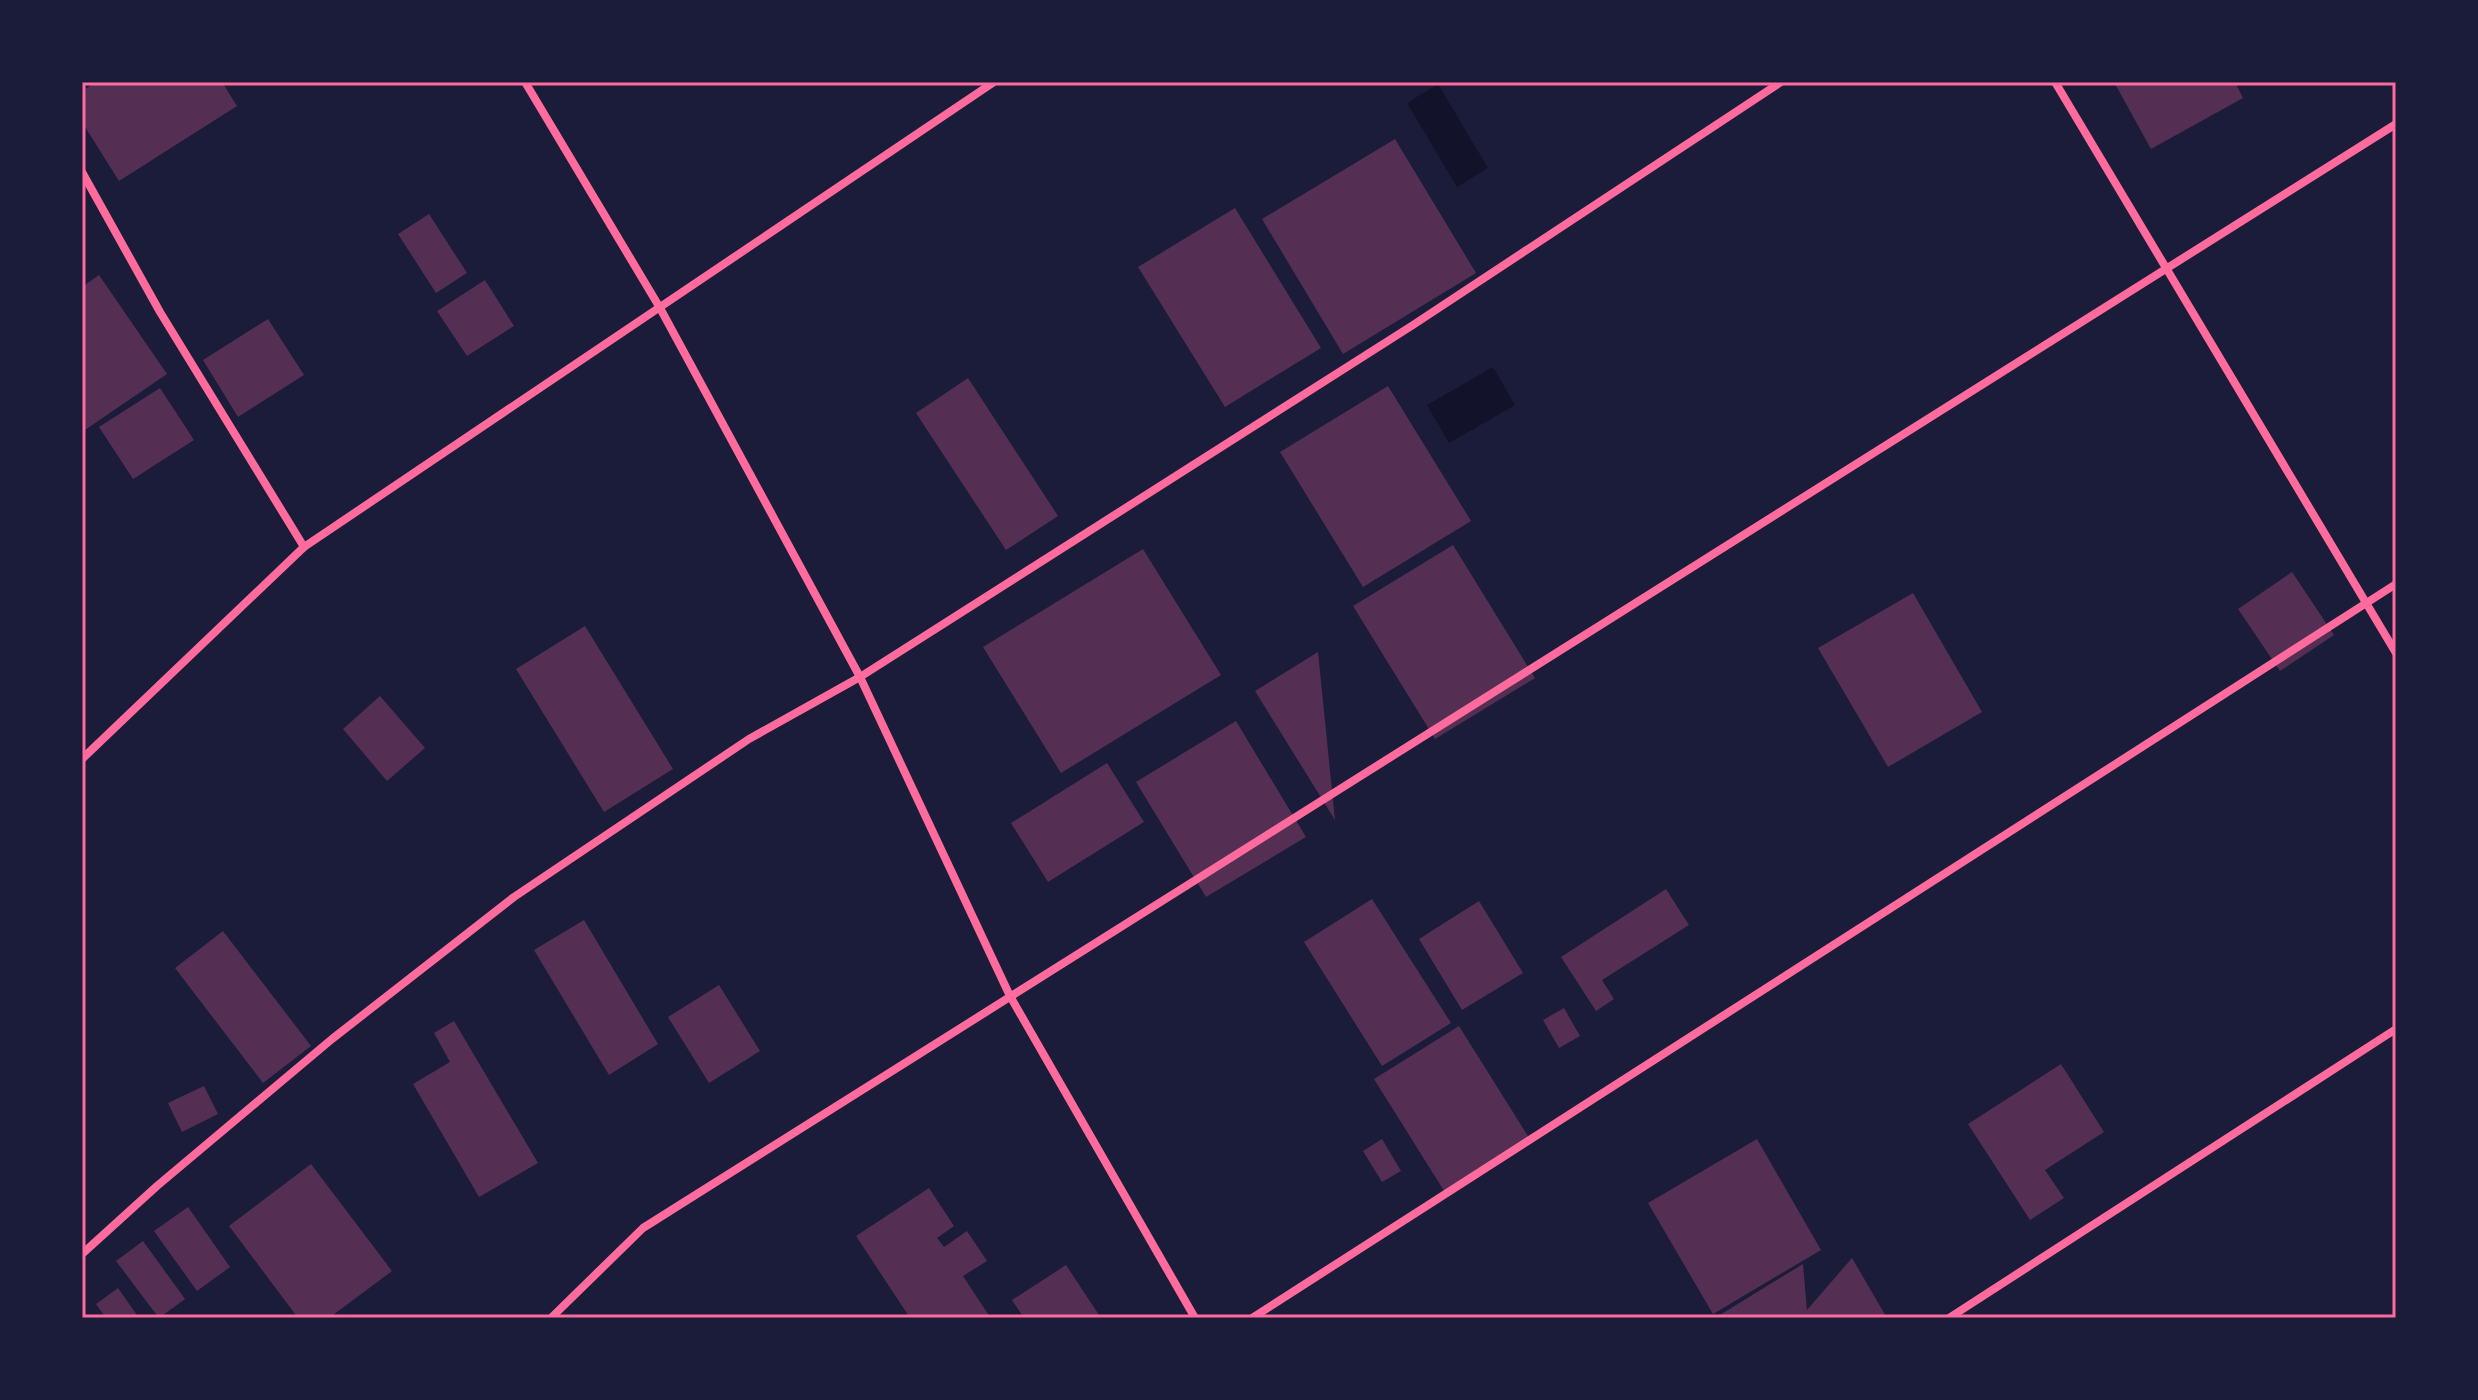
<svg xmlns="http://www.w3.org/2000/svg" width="2478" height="1400" viewBox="0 0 2478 1400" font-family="Lato,sans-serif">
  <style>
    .water { fill: #12122b }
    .building { fill: #542f53 }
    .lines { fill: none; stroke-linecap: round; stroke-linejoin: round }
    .minor { stroke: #ff6b9d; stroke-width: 8 }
    .neatline { fill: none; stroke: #ff6b9d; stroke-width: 3 }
  </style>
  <rect width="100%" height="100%" fill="#1b1b3a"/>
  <!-- water -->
  <g class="water">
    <path d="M1438 84 1488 168 1457 187 1407 103Z"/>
    <path d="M1493 367 1515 405 1449 443 1427 405Z"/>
  </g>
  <!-- building -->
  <g class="building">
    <path d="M96 82H222L237 106 119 181 82 122V91Z"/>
    <path d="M2114 82H2235L2243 98 2151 149Z"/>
    <path d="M1395 139 1476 273 1343 354 1262 219Z"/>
    <path d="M1235 208 1321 348 1225 407 1138 267Z"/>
    <path d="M429 214 467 273 436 293 398 234Z"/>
    <path d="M99 275 167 374 82 432V287Z"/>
    <path d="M485 280 514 326 467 356 437 311Z"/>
    <path d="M268 319 304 375 238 417 203 360Z"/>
    <path d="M968 378 1058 516 1006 550 916 413Z"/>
    <path d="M1388 386 1471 521 1363 587 1280 452Z"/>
    <path d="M160 388 194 440 133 479 99 427Z"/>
    <path d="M1453 545 1535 678 1435 739 1353 606Z"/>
    <path d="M1143 549 1221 675 1061 773 983 647Z"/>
    <path d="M2292 572 2334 635 2280 671 2238 609Z"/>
    <path d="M1913 593 1982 712 1888 767 1818 648Z"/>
    <path d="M585 626 673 769 604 812 516 669Z"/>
    <path d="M1318 652 1335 820 1255 691Z"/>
    <path d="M380 696 425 748 387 781 343 729Z"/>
    <path d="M1236 721 1306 837 1206 897 1136 782Z"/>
    <path d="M1107 763 1144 822 1048 882 1011 823Z"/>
    <path d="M1666 889 1689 925 1602 980 1614 999 1596 1011 1561 957Z"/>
    <path d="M1372 899 1451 1023 1382 1066 1304 942Z"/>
    <path d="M1479 901 1523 973 1462 1010 1419 939Z"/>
    <path d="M584 920 658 1044 609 1075 534 950Z"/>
    <path d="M223 931 311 1046 263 1083 175 968Z"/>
    <path d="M719 985 760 1051 709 1083 668 1017Z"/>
    <path d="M1564 1008 1580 1036 1559 1048 1543 1020Z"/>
    <path d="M454 1021 538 1163 479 1197 413 1084 450 1062 434 1033Z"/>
    <path d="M1459 1026 1531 1141 1446 1194 1374 1079Z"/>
    <path d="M2061 1064 2104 1132 2045 1170 2064 1198 2030 1220 1968 1124Z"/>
    <path d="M204 1086 218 1114 182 1132 168 1103Z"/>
    <path d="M1382 1139 1401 1171 1382 1182 1363 1151Z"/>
    <path d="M1757 1139 1821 1250 1713 1314 1648 1203Z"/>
    <path d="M311 1164 392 1271 329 1318H298L229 1226Z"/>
    <path d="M929 1188 954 1226 937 1238 944 1247 967 1231 987 1261 963 1276 990 1317 988 1318H910L856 1236Z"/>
    <path d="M188 1207 230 1267 197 1291 154 1231Z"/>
    <path d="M143 1241 185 1299 159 1318 116 1261Z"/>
    <path d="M1852 1258 1887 1318H1715L1803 1264 1807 1310Z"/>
    <path d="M1066 1265 1101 1318H1024L1012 1300Z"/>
    <path d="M118 1288 139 1318H106L96 1304Z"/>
  </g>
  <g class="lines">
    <!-- minor -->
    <g class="minor">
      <path d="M525 82 660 308 860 677 1010 996 1195 1318"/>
      <path d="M2055 82 2396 653"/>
      <path d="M82 172 160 312 304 547"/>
      <path d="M82 759 304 547 994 82"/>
      <path d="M82 1254 157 1186 332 1039 514 897 749 739 860 677 1413 325 1781 82"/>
      <path d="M551 1318 643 1228 2396 124"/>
      <path d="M1252 1318 2396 584"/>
      <path d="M1949 1318 2396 1029"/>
    </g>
  </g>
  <!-- border -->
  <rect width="2478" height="1400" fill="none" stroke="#1b1b3a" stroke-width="168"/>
  <rect x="84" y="84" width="2310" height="1232" class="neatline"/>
</svg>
